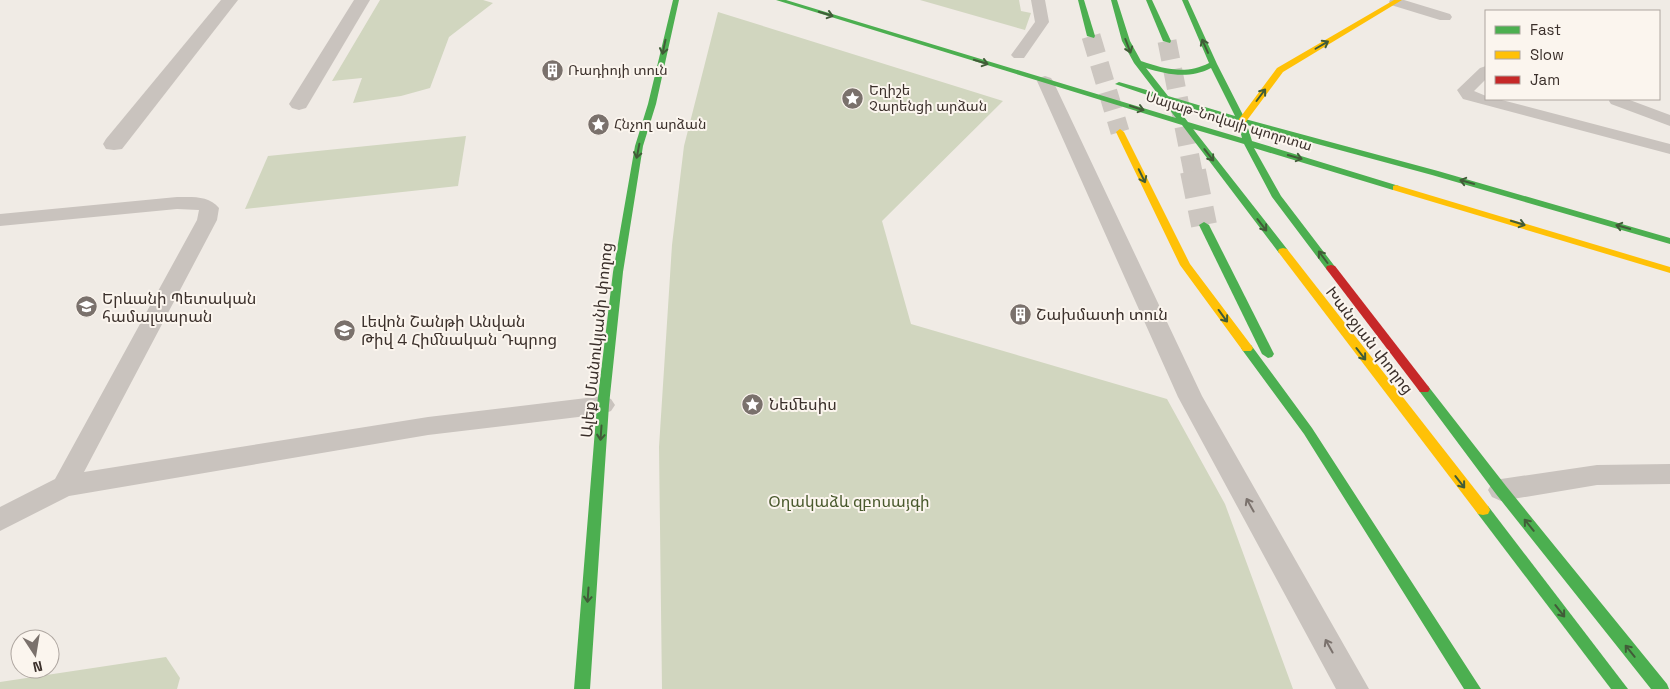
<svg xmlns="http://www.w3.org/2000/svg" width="1670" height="689" viewBox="0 0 1670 689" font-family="'Space Grotesk','Noto Sans Armenian',sans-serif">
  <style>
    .green { fill: #d1d6bf }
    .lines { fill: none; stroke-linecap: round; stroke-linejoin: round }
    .primary-tunnel-far1 { stroke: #ccc6c0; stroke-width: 19; stroke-dasharray: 19 10; stroke-linecap: butt }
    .primary-tunnel { stroke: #ccc6c0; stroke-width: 26; stroke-dasharray: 26 12; stroke-linecap: butt }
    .lane { fill: #c9c3be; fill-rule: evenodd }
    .street { fill: #c9c3be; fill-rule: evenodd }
    .fast { fill: #4caf50; fill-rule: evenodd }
    .slow { fill: #ffc107; fill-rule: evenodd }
    .jam { fill: #c62828; fill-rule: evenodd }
    .oneway { stroke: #415c38 }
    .oneway2 { stroke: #7b726d }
    .labels { text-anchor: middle; stroke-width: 4; stroke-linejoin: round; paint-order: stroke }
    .far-poi-label { font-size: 14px; fill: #3b302b; stroke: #fbf5ee; text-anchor: start }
    .far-street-label { font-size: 14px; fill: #3b302b; stroke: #fbf5ee }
    .poi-label { font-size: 16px; fill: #3b302b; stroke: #fbf5ee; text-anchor: start }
    .street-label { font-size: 16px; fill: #3b302b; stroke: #fbf5ee }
    .park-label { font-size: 16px; fill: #4a5a2e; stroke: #fbf5ee }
  </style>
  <rect width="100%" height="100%" fill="#f0ebe5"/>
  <!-- green -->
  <g class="green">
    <path d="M380 0H483L493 3 449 37 430 88 401 96 353 103 362 78 332 81Z"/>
    <path d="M920 0H1019L1021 11 1031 13 1025 30Z"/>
    <path d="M718 12 1003 101 882 221 911 324 1167 399 1225 504 1293 689H662L659 447 672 245 684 146Z"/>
    <path d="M466 136 458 186 245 209 268 156Z"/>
    <path d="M166 657 180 678 177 689H0V682Z"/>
  </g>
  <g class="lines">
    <!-- primary-tunnel-far1 -->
    <g class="primary-tunnel-far1">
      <path d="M1091 36 1120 132"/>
      <path d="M1167 41 1193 172"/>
    </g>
    <!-- primary-tunnel -->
    <path class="primary-tunnel" d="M1193 171 1204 225"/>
    <!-- lane -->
    <g class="lane">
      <path d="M1031 0H1045L1049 22 1024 58H1014L1011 55 1035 22Z"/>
      <path d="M1390 0H1404L1450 14 1452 17 1450 20H1440L1391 5 1389 2Z"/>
      <path d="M1486 66V79L1474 91 1486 96V99H1498L1670 144V154L1463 99 1457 90 1480 68Z"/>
      <path d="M1045 76 1051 78 1053 81 1202 396 1369 689H1336L1178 397 1037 81 1039 78Z"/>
      <path d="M1610 99H1627L1670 115V126L1611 104 1609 101Z"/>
      <path d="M177 197C191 197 209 195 219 208L217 220 84 472 428 417 603 396 611 399 615 405 611 411 603 414 428 435 69 496 0 531V507L55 479 197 220 199 210 177 209 0 226V214Z"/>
      <path d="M1670 464V484L1597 485 1501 501 1492 497 1488 490 1492 483 1501 479 1597 465Z"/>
    </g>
    <!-- street -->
    <g class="street">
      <path d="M221 0H238L122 149 114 150 106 149 103 144 106 139Z"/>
      <path d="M354 0H370L306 108 299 110 292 108 289 104Z"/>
    </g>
    <!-- fast -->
    <g class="fast">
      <path d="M673 0H679L656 104 643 146 623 272 609 405 590 689H574L597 405 613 272 635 146 648 104Z"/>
      <path d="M776 0H786L1176 118 1162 100 1115 84 1119 82 1157 93 1134 63 1122 41 1111 0H1117L1130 41 1141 61C1164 69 1186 75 1209 63L1182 0H1188L1217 64 1245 119 1438 171 1670 238V244L1432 175 1247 125 1252 141 1399 186 1401 188 1399 190H1393L1254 148 1281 196 1336 268 1331 271 1327 270 1272 197 1244 144 1193 129 1287 249 1288 251 1287 253H1279L1182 125ZM1146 68C1168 75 1190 79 1211 68L1235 116 1168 96ZM1173 103 1238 123 1242 138 1188 122Z"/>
      <path d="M1078 0H1084L1095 36 1094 38 1087 36Z"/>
      <path d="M1146 0H1152L1171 41 1170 43 1163 41Z"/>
      <path d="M1204 222 1209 225 1274 354 1272 357 1268 358 1262 354 1199 225Z"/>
      <path d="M1247 344 1251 345 1312 428 1481 689H1464L1304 434 1243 351 1241 348Z"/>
      <path d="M1424 385 1428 386 1506 486 1667 684 1669 689H1651L1496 494 1420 392 1418 389 1420 386Z"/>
      <path d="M1483 505 1488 506 1628 689H1611L1478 514 1476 510 1478 506Z"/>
    </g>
    <!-- slow -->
    <g class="slow">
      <path d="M1394 0H1402L1283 72 1245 123H1239V119L1277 68Z"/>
      <path d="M1120 129 1124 132 1190 264 1251 345 1253 348 1251 351H1243L1180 265 1116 132Z"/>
      <path d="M1396 185 1670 267V273L1393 190V186Z"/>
      <path d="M1283 248 1287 249 1488 506 1490 510 1488 514 1483 515 1478 514 1279 253 1278 251 1279 249Z"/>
    </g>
    <!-- jam -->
    <path class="jam" d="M1331 265 1335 266 1428 386 1430 389 1428 392H1420L1327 270 1326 268 1327 266Z"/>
  </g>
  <!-- one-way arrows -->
  <defs><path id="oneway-shaft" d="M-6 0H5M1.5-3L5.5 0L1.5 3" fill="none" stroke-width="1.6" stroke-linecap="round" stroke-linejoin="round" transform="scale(1.25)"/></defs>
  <g class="oneway">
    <use href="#oneway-shaft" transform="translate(826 14) rotate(17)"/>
    <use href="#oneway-shaft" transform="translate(1322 45) rotate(-30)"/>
    <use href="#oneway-shaft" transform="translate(1128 46) rotate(69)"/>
    <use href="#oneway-shaft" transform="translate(1205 46) rotate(-114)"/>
    <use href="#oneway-shaft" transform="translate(664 47) rotate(102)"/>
    <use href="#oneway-shaft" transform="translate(981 62) rotate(17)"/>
    <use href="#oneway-shaft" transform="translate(1261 95) rotate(-53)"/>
    <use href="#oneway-shaft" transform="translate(1137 108) rotate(18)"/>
    <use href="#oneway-shaft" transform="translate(638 151) rotate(101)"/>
    <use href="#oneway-shaft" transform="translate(1209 155) rotate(52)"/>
    <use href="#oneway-shaft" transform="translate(1295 157) rotate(16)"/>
    <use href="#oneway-shaft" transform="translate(1142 176) rotate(64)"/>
    <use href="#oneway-shaft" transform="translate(1467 182) rotate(-164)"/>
    <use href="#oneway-shaft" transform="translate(1518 223) rotate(17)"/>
    <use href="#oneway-shaft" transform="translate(1262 225) rotate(52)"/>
    <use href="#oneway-shaft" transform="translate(1623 227) rotate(-164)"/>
    <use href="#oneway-shaft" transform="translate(1323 257) rotate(-127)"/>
    <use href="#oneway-shaft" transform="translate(1223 316) rotate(54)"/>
    <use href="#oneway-shaft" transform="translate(1361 354) rotate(52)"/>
    <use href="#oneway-shaft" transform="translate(601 433) rotate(94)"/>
    <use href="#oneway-shaft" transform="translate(1460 482) rotate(52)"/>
    <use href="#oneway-shaft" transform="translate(1529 525) rotate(-129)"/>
    <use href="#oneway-shaft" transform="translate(588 595) rotate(94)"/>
    <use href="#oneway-shaft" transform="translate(1560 611) rotate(52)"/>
    <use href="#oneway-shaft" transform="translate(1630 651) rotate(-129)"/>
  </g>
  <g class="oneway2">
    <use href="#oneway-shaft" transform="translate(1250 505) rotate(-119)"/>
    <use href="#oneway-shaft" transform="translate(1329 646) rotate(-119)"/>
  </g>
  <!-- icons -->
  <defs>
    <symbol id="building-disc" viewBox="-11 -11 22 22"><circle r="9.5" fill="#7a716c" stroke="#fbf5ee"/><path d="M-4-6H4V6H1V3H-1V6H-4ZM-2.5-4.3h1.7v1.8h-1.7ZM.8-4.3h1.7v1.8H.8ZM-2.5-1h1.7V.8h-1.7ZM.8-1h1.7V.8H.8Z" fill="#fff"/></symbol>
    <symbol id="sight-disc" viewBox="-11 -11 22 22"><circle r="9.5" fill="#7a716c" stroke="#fbf5ee"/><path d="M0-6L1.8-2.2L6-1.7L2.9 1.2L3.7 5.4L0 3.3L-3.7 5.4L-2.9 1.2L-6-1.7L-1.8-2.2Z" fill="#fff"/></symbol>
    <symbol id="university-disc" viewBox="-11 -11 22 22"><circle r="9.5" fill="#7a716c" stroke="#fbf5ee"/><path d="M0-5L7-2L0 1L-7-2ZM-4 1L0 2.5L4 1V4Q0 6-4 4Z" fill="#fff"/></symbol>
    <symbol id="school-disc" viewBox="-11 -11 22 22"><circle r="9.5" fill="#7a716c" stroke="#fbf5ee"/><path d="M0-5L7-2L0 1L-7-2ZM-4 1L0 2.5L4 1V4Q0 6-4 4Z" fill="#fff"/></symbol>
  </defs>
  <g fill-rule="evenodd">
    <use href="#building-disc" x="540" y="58" width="25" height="25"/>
    <use href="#sight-disc" x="840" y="86" width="25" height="25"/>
    <use href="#sight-disc" x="586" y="112" width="25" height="25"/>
    <use href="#university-disc" x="74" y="294" width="25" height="25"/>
    <use href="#building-disc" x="1008" y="302" width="25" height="25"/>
    <use href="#school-disc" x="332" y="318" width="25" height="25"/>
    <use href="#sight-disc" x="740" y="392" width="25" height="25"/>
  </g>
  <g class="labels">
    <!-- far-poi labels -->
    <g class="far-poi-label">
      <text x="568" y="75">Ռադիոյի տուն</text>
      <text x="869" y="95">Եղիշե<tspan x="869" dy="16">Չարենցի արձան</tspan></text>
      <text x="614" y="129">Հնչող արձան</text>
    </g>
    <!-- far-street labels -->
    <g class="far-street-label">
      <text transform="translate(1229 121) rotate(17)" y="5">Սայաթ-Նովայի պողոտա</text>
    </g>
    <!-- poi labels -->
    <g class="poi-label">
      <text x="102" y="304">Երևանի Պետական<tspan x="102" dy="18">համալսարան</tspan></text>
      <text x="1036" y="320">Շախմատի տուն</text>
      <text x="361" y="327">Լեվոն Շանթի Անվան<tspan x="361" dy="18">Թիվ 4 Հիմնական Դպրոց</tspan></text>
      <text x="769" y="410">Նեմեսիս</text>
    </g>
    <!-- street labels -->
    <g class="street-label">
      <text transform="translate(596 340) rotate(-84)" y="6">Ալեք Մանուկյանի փողոց</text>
      <text transform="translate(1370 340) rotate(52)" y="6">Խանջյան փողոց</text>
    </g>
    <!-- park labels -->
    <g class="park-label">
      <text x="849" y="507">Օղակաձև զբոսայգի</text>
    </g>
  </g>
  <!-- legend -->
  <rect x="1485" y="10" width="175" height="90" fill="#fbf5ee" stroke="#aea6a0"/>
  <rect x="1495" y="26" width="25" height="8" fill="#4caf50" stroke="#aea6a0"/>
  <text x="1530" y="35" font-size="15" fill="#3b302b">Fast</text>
  <rect x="1495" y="51" width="25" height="8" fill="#ffc107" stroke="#aea6a0"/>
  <text x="1530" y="60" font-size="15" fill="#3b302b">Slow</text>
  <rect x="1495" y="76" width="25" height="8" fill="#c62828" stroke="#aea6a0"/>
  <text x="1530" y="85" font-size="15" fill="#3b302b">Jam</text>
  <!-- north arrow -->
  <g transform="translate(35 654) rotate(168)"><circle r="24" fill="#fbf5ee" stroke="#aea6a0"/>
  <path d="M0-4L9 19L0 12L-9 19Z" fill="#7a716c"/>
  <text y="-8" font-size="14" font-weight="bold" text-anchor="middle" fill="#3b302b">N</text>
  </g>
</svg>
